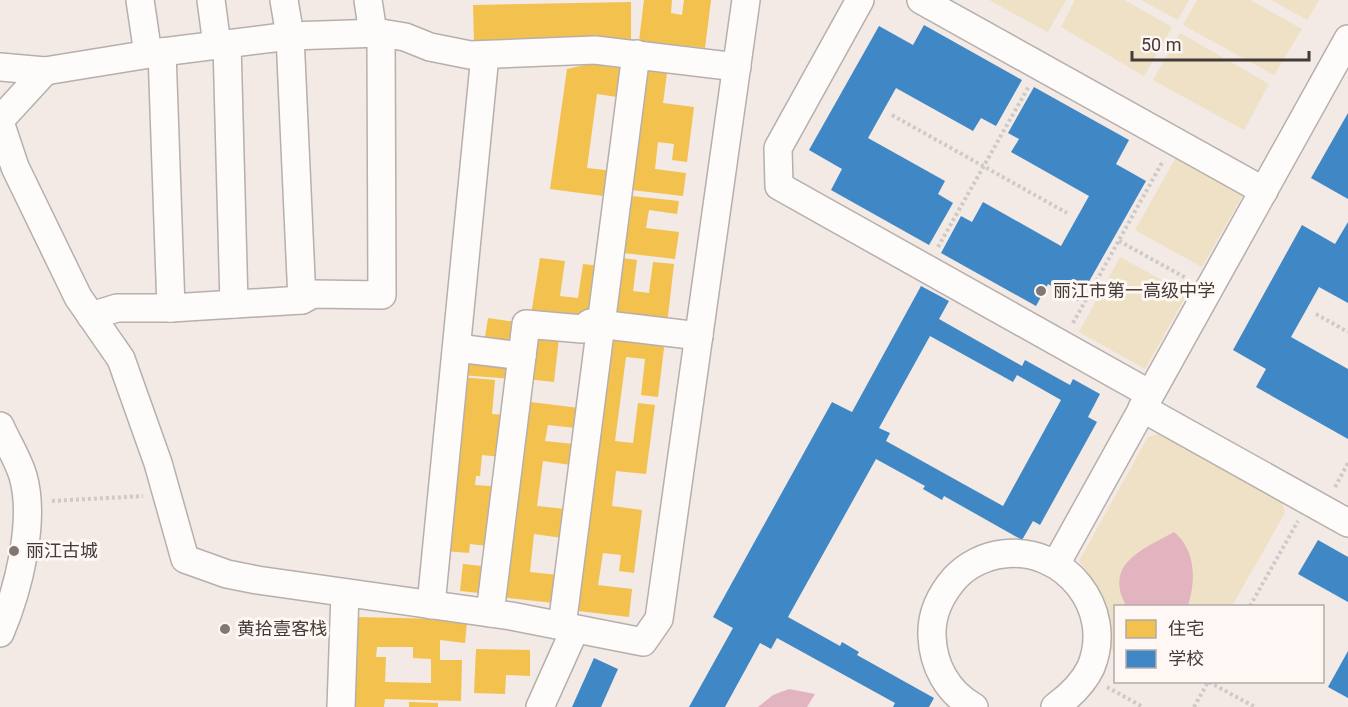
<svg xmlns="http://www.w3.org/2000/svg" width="1348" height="707" viewBox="0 0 1348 707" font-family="Roboto,'Noto Sans SC',sans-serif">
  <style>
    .green { fill: #eee1c5 }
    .water { fill: #e1b4c0 }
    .homes { fill: #f2c14e; fill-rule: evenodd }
    .schools { fill: #3f88c5; fill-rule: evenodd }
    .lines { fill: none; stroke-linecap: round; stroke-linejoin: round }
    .minor-casing { stroke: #b7afac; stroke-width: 30 }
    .path { stroke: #cdcac8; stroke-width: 4; stroke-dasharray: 3 3; stroke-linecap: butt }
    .minor { stroke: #fdfcfb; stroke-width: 27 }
    .poi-dot { fill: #817875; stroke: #fef7f3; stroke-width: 2 }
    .labels { text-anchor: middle; stroke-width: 6; stroke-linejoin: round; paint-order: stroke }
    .poi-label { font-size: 18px; fill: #433b38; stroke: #fef7f3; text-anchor: start }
  </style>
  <rect width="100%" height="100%" fill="#f3e9e5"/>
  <!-- green -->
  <g class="green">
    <path d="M989 0H1066L1048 32Z"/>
    <path d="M1075 0H1124L1172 27 1144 76 1061 27Z"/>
    <path d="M1141 0H1189L1178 20Z"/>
    <path d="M1197 0H1250L1302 29 1274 75 1183 25Z"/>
    <path d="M1271 0H1319L1307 20Z"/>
    <path d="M1180 33 1269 84 1244 130 1153 80Z"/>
    <path d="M1178 154 1245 191 1202 267 1135 230Z"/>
    <path d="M1120 257 1187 294 1145 369 1079 332Z"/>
    <path d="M1162 433 1281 499 1285 513 1232 606H1188L1191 595 1174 532 1131 557 1122 600 1126 606H1116L1115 652 1107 647C1102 611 1102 591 1079 561L1148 437Z"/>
  </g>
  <!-- water -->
  <g class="water">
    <path d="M1174 532C1196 550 1196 581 1188 606H1126C1104 563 1142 550 1174 532Z"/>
    <path d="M789 689 815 694 807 707H758L773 695Z"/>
  </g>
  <!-- homes -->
  <g class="homes">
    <path d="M644 0H672L671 13 682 15 684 0H711L705 48 639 41Z"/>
    <path d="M631 2V40L474 43 473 5Z"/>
    <path d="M639 63 668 66 663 103 694 107 687 162 672 160 674 144 658 142 655 169 686 173 683 196 623 189Z"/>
    <path d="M589 64 628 69 624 98 597 94 587 168 614 171 611 197 550 189 567 69Z"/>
    <path d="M622 195 679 201 677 214 649 210 646 228 679 232 675 259 615 252Z"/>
    <path d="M614 257 637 260 633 291 649 293 653 262 674 264 667 324 607 317Z"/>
    <path d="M540 258 565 261 560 296 578 298 583 264 600 266 592 318 531 315Z"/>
    <path d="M488 318 523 323 519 349 484 344Z"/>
    <path d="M604 333 665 340 658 397 641 395 645 359 626 357 615 441 633 443 638 403 655 405 646 474 616 471 612 506 642 510 634 573 619 571 621 555 603 553 598 585 632 589 629 617 570 610Z"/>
    <path d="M532 335 559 338 554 382 527 379Z"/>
    <path d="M462 355 514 359 513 379 460 375Z"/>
    <path d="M460 377 495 380 492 414 505 415 501 457 482 455 480 476H476L475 485 502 487 497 547 470 544 469 553 444 551Z"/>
    <path d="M523 401 579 408 576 428 548 425 545 441 573 444 571 465 543 461 537 506 566 509 562 538 534 534 530 572 558 575 554 603 499 597Z"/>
    <path d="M463 564 492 567 489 594 460 591Z"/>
    <path d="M357 617 441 619 467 622 465 643 440 640V660H462L461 701 385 699 384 707H355ZM377 647H413V658L431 659V683L385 682 386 657H376Z"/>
    <path d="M476 649 530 650V676L506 675 505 694 474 693Z"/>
    <path d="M409 702 438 703V707H409Z"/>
  </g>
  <!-- schools -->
  <g class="schools">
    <path d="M924 25 1022 80 996 126 981 118 973 131 896 88 868 138 945 181 938 194 953 203 929 245 831 190 842 169 809 150 879 26 913 45Z"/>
    <path d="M1034 87 1129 140 1116 164 1146 181 1078 301 1048 284 1036 306 941 253 961 216 972 222 983 202 1061 246 1089 196 1011 152 1019 139 1008 133Z"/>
    <path d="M1348 113V199L1311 178Z"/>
    <path d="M1348 222V303L1319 287 1291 337 1348 369V439L1256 387 1266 369 1233 350 1302 225 1335 244Z"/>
    <path d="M921 286 949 301 939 319 1022 366 1025 360 1070 385 1073 379 1100 394 1088 417 1097 422 1040 525 1033 521 1022 540 944 496 942 500 923 489 925 486 876 459 788 617 840 646 842 642 859 652 857 655 934 698 929 707H893L895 703 777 638 771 649 760 643 725 707H689L733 628 713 617 832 402 852 412ZM930 336 1013 382 1017 375 1061 400 1003 506 886 441 890 433 879 428Z"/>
    <path d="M1318 540 1348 557V602L1298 574Z"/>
    <path d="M1348 651V698L1328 687Z"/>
    <path d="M594 658 618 669 601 707H572Z"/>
  </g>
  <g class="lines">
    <defs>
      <g id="minor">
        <path d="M140 0 148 54"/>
        <path d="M211 0 217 45"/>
        <path d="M284 0 290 36 302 300"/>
        <path d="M368 0 373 33"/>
        <path d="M860 0 778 148 779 186 1150 394"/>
        <path d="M921 0 1264 191"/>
        <path d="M227 44 234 304"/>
        <path d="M162 52 171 308"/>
        <path d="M0 67 45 71 162 52 290 36 381 33 405 37 430 47 470 55 595 50 737 67"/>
        <path d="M0 120 45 71"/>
        <path d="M0 122 15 167 78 297 121 359 158 463 185 559 227 574 257 580 511 616 643 642 659 619 746 0"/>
        <path d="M91 316 117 308H171L302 300 313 294 382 295 381 33"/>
        <path d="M457 348 522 356"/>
        <path d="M1142 408 1348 523"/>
        <path d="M0 426C7 442 18 459 23 476 36 521 18 591 0 633"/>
        <path d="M1056 564 1348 39"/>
        <path d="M431 605 485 55"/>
        <path d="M490 613 526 324 582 329 590 323 699 336"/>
        <path d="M562 626 636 54"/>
        <path d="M341 707 345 593"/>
        <path d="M540 707 575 629"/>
        <path d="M974 707C947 692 933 665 932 636 931 614 941 594 955 578 967 565 985 556 1003 554 1064 546 1115 608 1091 667 1083 684 1070 696 1055 707"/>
      </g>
    </defs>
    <!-- minor casing -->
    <use href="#minor" class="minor-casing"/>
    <!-- path -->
    <g class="path">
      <path d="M892 115 1067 213"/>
      <path d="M1119 241 1186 278"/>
      <path d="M938 247 1029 86"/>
      <path d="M1316 314 1348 332"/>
      <path d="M1073 323 1163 161"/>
      <path d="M1335 487 1348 463"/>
      <path d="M52 501 143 496"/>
      <path d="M1250 606 1298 521"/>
      <path d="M1209 682 1255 707"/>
      <path d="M1107 687 1143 707"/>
      <path d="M1194 707 1208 682"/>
    </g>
    <!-- minor -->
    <use href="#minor" class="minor"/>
  </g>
  <!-- markers -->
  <g class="poi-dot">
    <circle cx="1041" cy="291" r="6"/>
    <circle cx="14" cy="551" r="6"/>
    <circle cx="225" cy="629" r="6"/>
  </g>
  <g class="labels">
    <!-- poi labels -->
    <g class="poi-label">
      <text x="1053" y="297">丽江市第一高级中学</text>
      <text x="26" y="557">丽江古城</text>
      <text x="237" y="635">黄拾壹客栈</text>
    </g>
  </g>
  <!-- legend -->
  <rect x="1114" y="605" width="210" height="78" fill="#fef7f3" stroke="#b3aca8" stroke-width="1.5"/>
  <rect x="1126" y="620" width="30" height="18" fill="#f2c14e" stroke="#b3aca8" stroke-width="1.5"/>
  <text x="1168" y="635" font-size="18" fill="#433b38">住宅</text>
  <rect x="1126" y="650" width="30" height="18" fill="#3f88c5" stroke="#b3aca8" stroke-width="1.5"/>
  <text x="1168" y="665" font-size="18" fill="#433b38">学校</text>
  <!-- scale -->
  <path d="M1132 51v9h177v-9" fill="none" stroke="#433b38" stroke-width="3"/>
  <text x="1141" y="51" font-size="18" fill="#433b38" stroke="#fef7f3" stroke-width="4.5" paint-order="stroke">50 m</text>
</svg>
